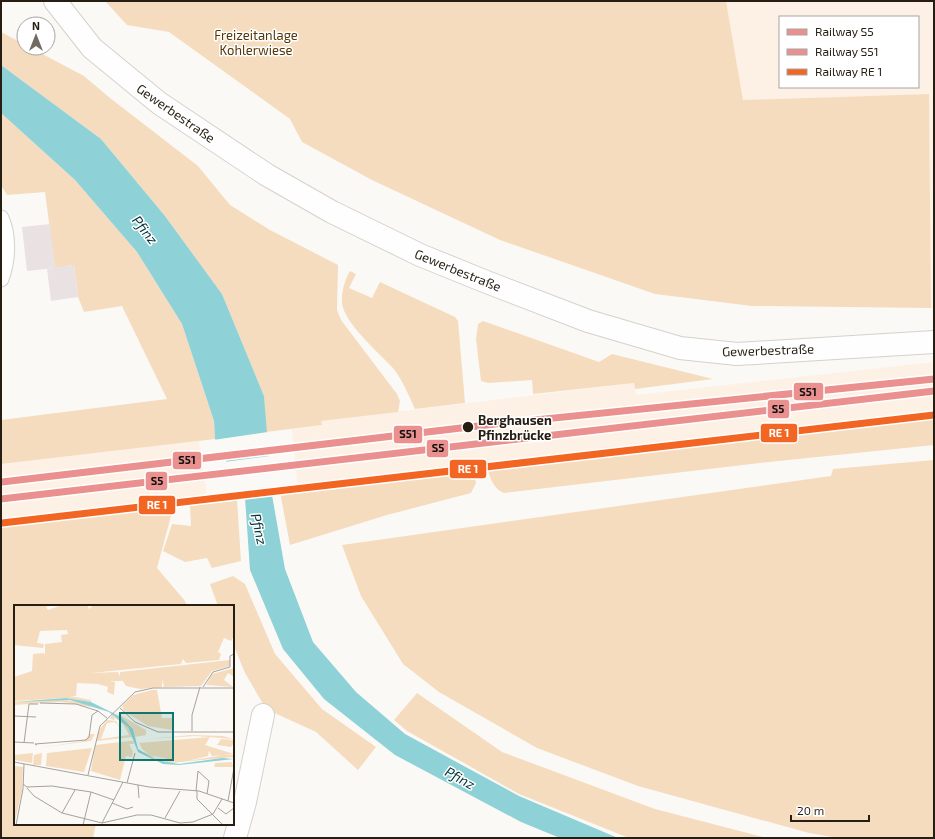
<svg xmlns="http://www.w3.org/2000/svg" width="935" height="839" viewBox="0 0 935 839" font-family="'Exo 2',sans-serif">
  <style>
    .built { fill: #fcf1e4; fill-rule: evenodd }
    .green { fill: #f5dcbe }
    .water { fill: #8ed2d8 }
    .pier { fill: #fbf9f6 }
    .building { fill: #e9e1e2 }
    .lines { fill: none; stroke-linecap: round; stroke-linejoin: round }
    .lane-casing { stroke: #d6d1ca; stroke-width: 17 }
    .street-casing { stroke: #d6d1ca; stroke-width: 24 }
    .lane { stroke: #fefefe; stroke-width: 15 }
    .street { stroke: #fefefe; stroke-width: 22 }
    .rail-1-casing { stroke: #fff; stroke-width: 10 }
    .rail-2-casing { stroke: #fff; stroke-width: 10 }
    .rail-3-casing { stroke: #fff; stroke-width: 10 }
    .rail-1 { stroke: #ea908e; stroke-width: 7 }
    .rail-2 { stroke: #ea908e; stroke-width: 7 }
    .rail-3 { stroke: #f26522; stroke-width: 7 }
    .stop-dot { fill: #261e13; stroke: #fff; stroke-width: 1.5 }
    .labels { text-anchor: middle; stroke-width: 3; stroke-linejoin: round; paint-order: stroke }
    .park-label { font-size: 13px; fill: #553506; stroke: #fff }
    .street-label { font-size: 13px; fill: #261e13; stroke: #fff }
    .stop-label { font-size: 13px; font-weight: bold; fill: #261e13; stroke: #fff; text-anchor: start }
    .water-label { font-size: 14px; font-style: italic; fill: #043439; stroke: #fff }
    .inset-road { fill: none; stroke: #a6a19b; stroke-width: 1 }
    .view { fill: #0f766e; fill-opacity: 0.15; stroke: #0f766e; stroke-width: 2 }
    .inset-edge { fill: none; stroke: #261e13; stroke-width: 2 }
    .line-badge { stroke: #fff; stroke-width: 1.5 }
    .badge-label { font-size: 11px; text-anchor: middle; font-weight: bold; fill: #fff }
    .pale-badge-label { font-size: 11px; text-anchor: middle; font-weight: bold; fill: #111 }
  </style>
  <rect width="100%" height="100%" fill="#fbf9f6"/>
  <!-- built -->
  <g class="built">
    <path d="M726 1H934V308H931L929 94 743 100ZM780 17H918V87H780Z"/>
    <path d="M934 362V418L809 430 488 469 298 489 292 429 321 425V421L634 383 636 395Z"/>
    <path d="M199 441 208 501 1 526V464Z"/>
  </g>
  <!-- green -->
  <g class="green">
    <path d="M105 1H726L743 100 929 94 931 308 752 306 655 294 500 240 372 180 302 142 290 119 169 32 127 25Z"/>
    <path d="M1 32 24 44V48H31L84 76 110 98 198 166 230 205 270 230 338 265 337 310 341 320 397 394 400 401 398 412 321 421 322 425 266 432 264 396 222 294 165 216 101 139 1 65Z"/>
    <path d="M1 113 75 180 137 252 182 324 214 421 215 439 1 464V420L167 399 122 306 84 312 78 297 74 265 55 268 45 192 7 195 1 185Z"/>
    <path d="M350 271 356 274 349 288 372 298 380 282 455 317 458 321 465 403 415 409C409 396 402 379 393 368 380 354 344 323 342 303 341 293 345 279 350 271Z"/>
    <path d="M483 321 599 362 612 354 713 379 635 389 634 383 533 394 532 380 488 383 481 381 476 339 478 324Z"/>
    <path d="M934 418V445L760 463 504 493C494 489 490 479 488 469L809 430Z"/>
    <path d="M934 460V838H838L809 833 638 786 537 748 439 692 403 664 361 596 342 545 831 476 833 469Z"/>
    <path d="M473 470 476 483 471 493 387 515 290 545 280 492Z"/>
    <path d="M237 499 241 561 212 568 207 558 185 562 163 551 172 524 191 526 190 505Z"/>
    <path d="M174 505 157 568 185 601 187 606H15V824H96L93 838H1V526Z"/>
    <path d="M233 576 245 584 275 654 322 709 376 747 358 770 316 732 266 709 245 673 233 644V606H218L210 584Z"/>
    <path d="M417 693 502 752 655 809 767 838H629L519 794 407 731 394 720Z"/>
  </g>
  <!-- water -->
  <path class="water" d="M1 65 101 139 165 216 222 294 264 396 272 495 285 569 313 642 356 692 405 734 519 796 618 838H560L521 822 395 755 324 699 283 649 250 570 245 498 215 439 214 421 182 324 137 252 75 180 1 113Z"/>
  <!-- pier -->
  <g class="pier">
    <path d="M268 432 270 453 223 459 213 440Z"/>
    <path d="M270 456 274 492 242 496 224 462Z"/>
  </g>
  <!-- building -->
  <g class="building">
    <path d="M50 224 55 268 27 271 22 227Z"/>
    <path d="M74 265 78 297 51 301 47 269Z"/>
  </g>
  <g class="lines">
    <defs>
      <path id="lane" d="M1 218C9 236 8 260 1 279"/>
      <g id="street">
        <path d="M55 1 92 48 159 103 267 175 332 212 420 255 484 281 588 321 680 348 737 354 934 342"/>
        <path d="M235 838 245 802 263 715"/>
      </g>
    </defs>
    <!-- lane casing -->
    <use href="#lane" class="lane-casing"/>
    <!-- street casing -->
    <use href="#street" class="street-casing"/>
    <!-- lane -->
    <use href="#lane" class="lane"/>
    <!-- street -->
    <use href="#street" class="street"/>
    <defs>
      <path id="rail-1" d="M1 499 934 391"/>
      <path id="rail-2" d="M2 482 495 424 934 379"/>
      <path id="rail-3" d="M2 523 934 415"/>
    </defs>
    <!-- rail-1 casing -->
    <use href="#rail-1" class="rail-1-casing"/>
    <!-- rail-2 casing -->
    <use href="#rail-2" class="rail-2-casing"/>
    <!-- rail-3 casing -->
    <use href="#rail-3" class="rail-3-casing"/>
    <!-- rail-1 -->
    <use href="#rail-1" class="rail-1"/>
    <!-- rail-2 -->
    <use href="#rail-2" class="rail-2"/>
    <!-- rail-3 -->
    <use href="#rail-3" class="rail-3"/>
  </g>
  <!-- markers -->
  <circle class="stop-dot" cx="468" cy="427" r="6"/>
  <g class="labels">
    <!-- park labels -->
    <g class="park-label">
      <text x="256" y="40">Freizeitanlage<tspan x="256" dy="15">Kohlerwiese</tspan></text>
    </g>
    <!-- street labels -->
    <g class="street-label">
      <text transform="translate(176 113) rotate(35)" y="5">Gewerbestraße</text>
      <text transform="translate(458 270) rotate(22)" y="5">Gewerbestraße</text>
      <text transform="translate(768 350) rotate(-2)" y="5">Gewerbestraße</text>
    </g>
    <!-- stop labels -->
    <g class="stop-label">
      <text x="478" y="425">Berghausen<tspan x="478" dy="15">Pfinzbrücke</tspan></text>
    </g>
    <!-- water labels -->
    <g class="water-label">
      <text transform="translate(145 230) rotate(52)" y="5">Pfinz</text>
      <text transform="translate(259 529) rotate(77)" y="5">Pfinz</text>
      <text transform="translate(460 778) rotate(29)" y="5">Pfinz</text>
    </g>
  </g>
  <!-- overview -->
  <g transform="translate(14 605)">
    <rect width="220" height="220" fill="#fbf9f6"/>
    <path d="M0 0H35L32 2 34 5 48 0H73L75 4 80 0H220V31L217 36 210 33 204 47 207 49 205 55 172 58 169 54 167 59 77 68 104 67 108 76H96L101 77 100 90 93 87 94 82 84 79 63 78 62 91H56L77 95V97L52 93 0 96V72L18 66 19 49 30 48 31 51V39L48 37 47 30 54 29 53 25 26 26 23 38 30 39 29 43 0 40ZM216 55V61L198 66 187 81 150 82 148 74V82L126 84 112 81 106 72V67ZM220 63 219 71 214 68 210 75 219 82 192 80 198 69ZM138 85H143L148 113H158V125L134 121 110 106 108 101 119 90ZM45 94 72 98 77 99V102L47 97 0 100V97ZM101 107 132 125V130L121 132 119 124ZM99 109 114 122 118 132 82 136 86 124 93 115 102 116 106 123 101 117 93 118 87 134 115 130 109 119 100 112 101 115 96 114ZM76 129H81L77 136 23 143 70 136ZM177 130 209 131 220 134 181 131 134 134ZM196 132 191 140 220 149 198 151 195 146 194 151 174 156 209 150H220V152L156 158 129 149 130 147 143 153 162 156 136 150 129 145 125 138ZM207 134 220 135V138L217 142 203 140ZM116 136H119L120 139H115L119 147 118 152 112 151 106 175 77 166 81 140ZM78 143 70 167 32 161 33 148ZM19 148 18 158 0 155V150ZM28 148 27 160H19L20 150ZM218 157 219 162H200L201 158ZM0 161 9 162 8 186 1 216Z" fill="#f5dcbe"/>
    <path d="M52 93 77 97 107 112 119 124 124 144 142 155 165 159 208 153 220 154 165 160 149 159 124 147 114 122 95 107 56 95 0 97Z" fill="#8ed2d8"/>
    <path class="inset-road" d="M189 82 199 67 216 62V51L220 49M26 98 62 99 84 106M106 103 121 117 144 127H220M0 111 22 112M178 126V110L186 82M0 137 20 138M10 138 15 99H24M23 140 21 139 72 135 75 132 78 110 84 106 93 113M0 157 135 182 185 186 220 198M74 170 86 121 121 87 139 83H220M113 178 121 148M9 179 13 182 38 181 77 187 100 195M124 180 125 193M13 183 20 191 48 208 88 218 123 210H137L166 218 179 217 199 209 208 194M182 186 184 166 195 176 193 189M183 186V194L209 220M214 196 220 163M98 198 113 204 119 202M204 203 212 209 220 203M48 208 61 185M151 213 166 186M88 218 109 177M2 220 9 184 10 159M69 220 77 187"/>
    <path class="view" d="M106 108H159V155H106Z"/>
    <rect width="220" height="220" class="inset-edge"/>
  </g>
  <g class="line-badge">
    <rect x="793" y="382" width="31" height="19" rx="4" fill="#ea908e"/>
    <rect x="767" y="399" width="23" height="20" rx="4" fill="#ea908e"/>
    <rect x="760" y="423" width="38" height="20" rx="4" fill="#f26522"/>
    <rect x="393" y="425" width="30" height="19" rx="4" fill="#ea908e"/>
    <rect x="426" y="439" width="23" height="19" rx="4" fill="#ea908e"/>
    <rect x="172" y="451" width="30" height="19" rx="4" fill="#ea908e"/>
    <rect x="449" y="459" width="38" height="20" rx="4" fill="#f26522"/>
    <rect x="145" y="471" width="23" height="20" rx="4" fill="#ea908e"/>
    <rect x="138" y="495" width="38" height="20" rx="4" fill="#f26522"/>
  </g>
  <g class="badge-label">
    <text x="779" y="437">RE 1</text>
    <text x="468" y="473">RE 1</text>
    <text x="157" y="509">RE 1</text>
  </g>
  <g class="pale-badge-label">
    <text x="808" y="396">S51</text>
    <text x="778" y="413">S5</text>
    <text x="408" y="438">S51</text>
    <text x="438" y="452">S5</text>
    <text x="187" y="464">S51</text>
    <text x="157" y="485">S5</text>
  </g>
  <!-- border -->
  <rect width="935" height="839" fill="none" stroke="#261e13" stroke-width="4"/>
  <!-- legend -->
  <rect x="779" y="16" width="140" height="72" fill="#ffffff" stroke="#a8a5a1"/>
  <rect x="787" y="29" width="20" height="6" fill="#ea908e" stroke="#a8a5a1"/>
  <text x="815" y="36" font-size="12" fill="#261e13">Railway S5</text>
  <rect x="787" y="49" width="20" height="6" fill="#ea908e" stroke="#a8a5a1"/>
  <text x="815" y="56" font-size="12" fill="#261e13">Railway S51</text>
  <rect x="787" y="69" width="20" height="6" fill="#f26522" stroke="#a8a5a1"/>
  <text x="815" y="76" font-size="12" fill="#261e13">Railway RE 1</text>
  <!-- north arrow -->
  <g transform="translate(36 36)"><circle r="19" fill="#ffffff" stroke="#a8a5a1"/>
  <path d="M0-3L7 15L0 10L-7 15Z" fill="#716b62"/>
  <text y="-6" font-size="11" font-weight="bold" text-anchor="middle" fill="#261e13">N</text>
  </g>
  <!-- scale -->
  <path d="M791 815v6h78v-6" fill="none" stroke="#261e13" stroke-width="2"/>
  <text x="797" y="815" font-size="12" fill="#261e13" stroke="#ffffff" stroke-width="3" paint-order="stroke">20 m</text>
</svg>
